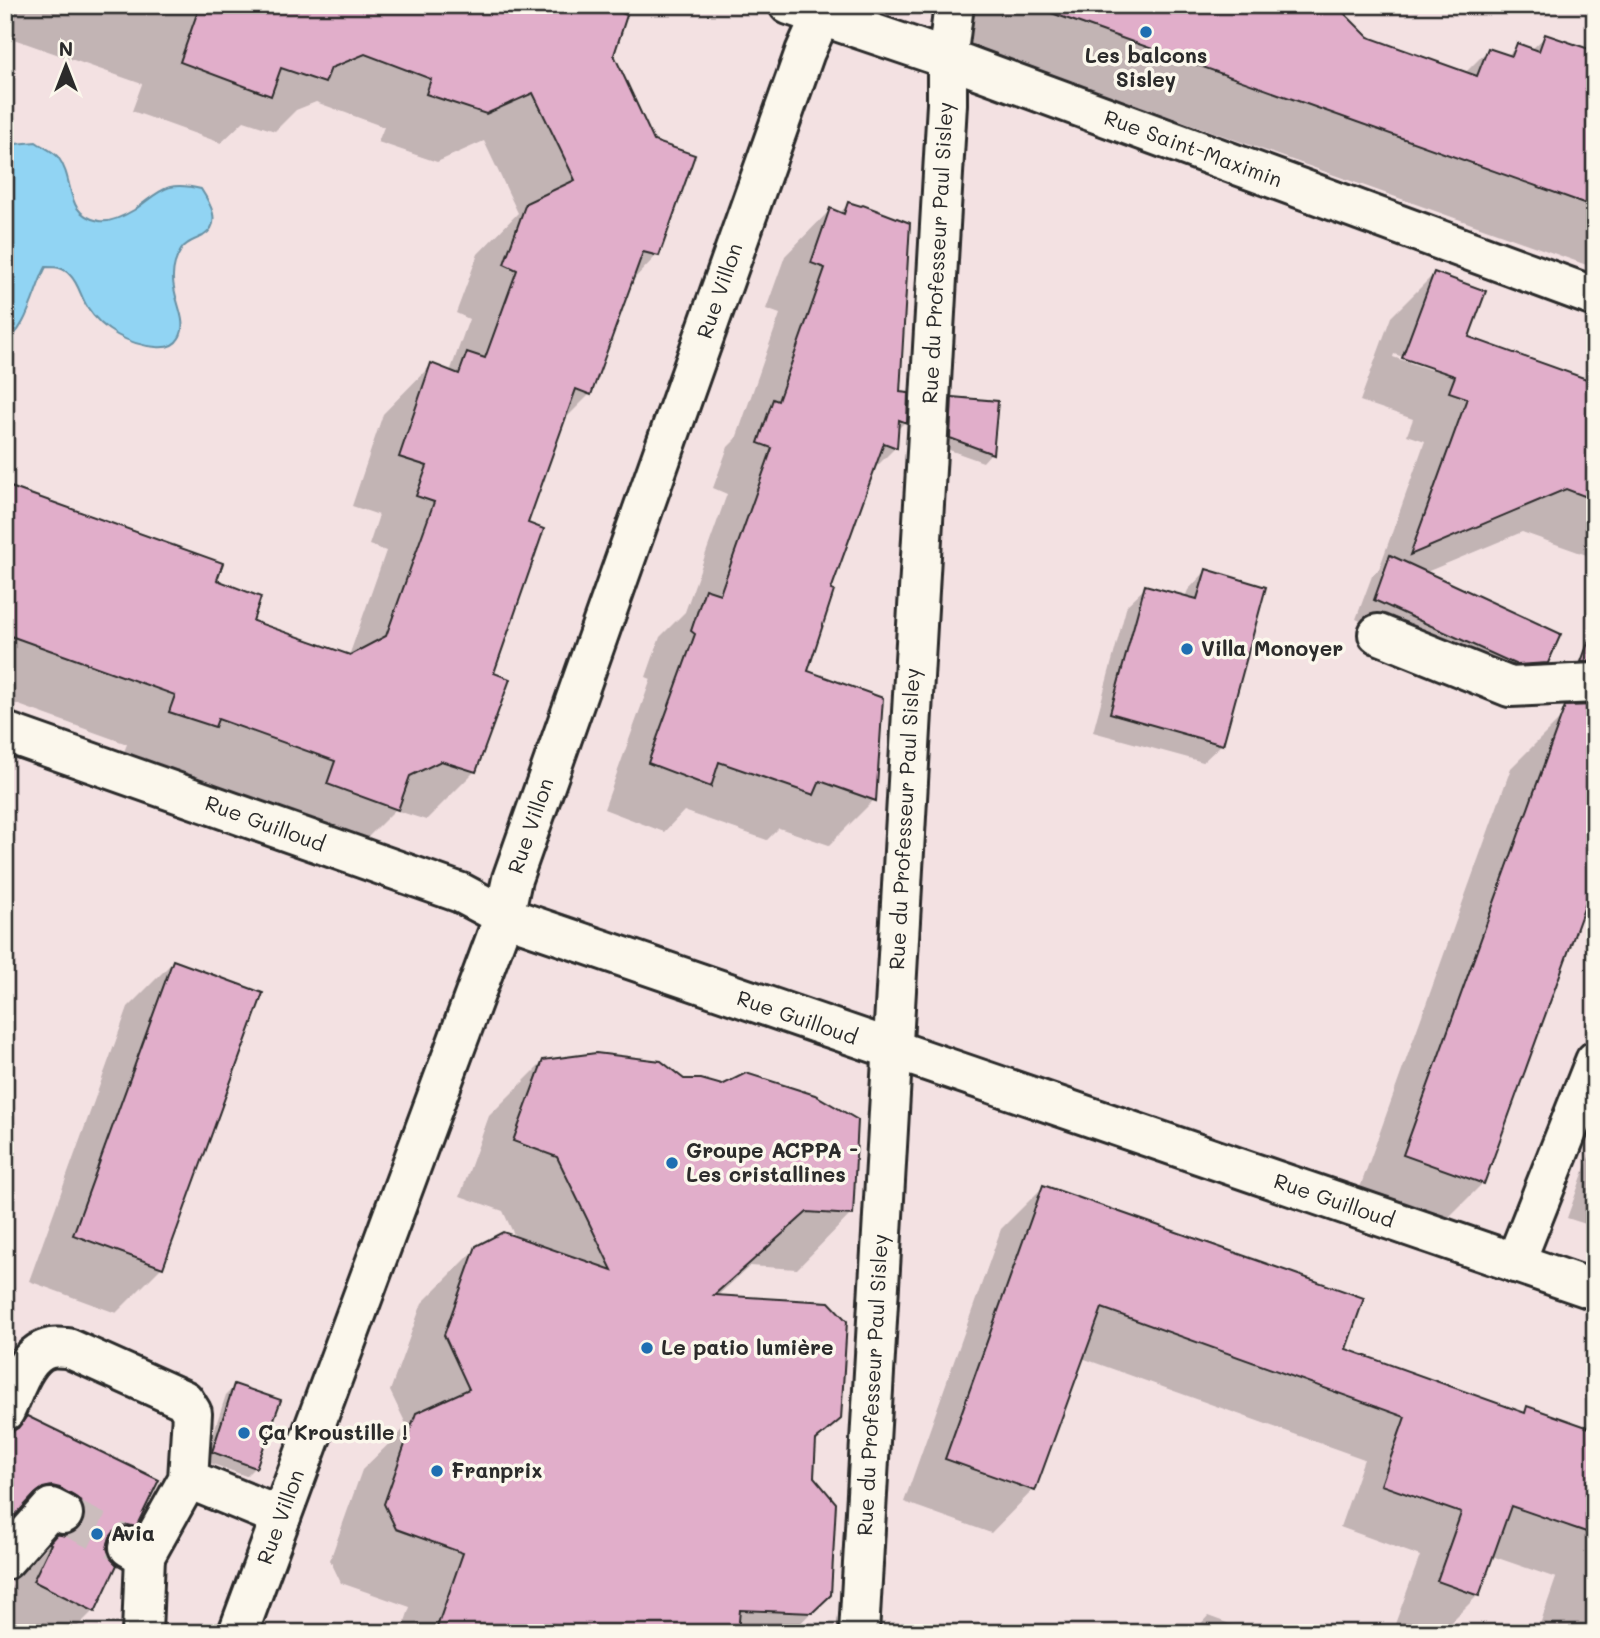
<svg xmlns="http://www.w3.org/2000/svg" width="1600" height="1638" viewBox="0 0 1600 1638" font-family="Mali,sans-serif">
  <style>
    .water { fill: #91d4f3; stroke: #6890a3; stroke-width: 2 }
    .shadow { fill: #0003; fill-rule: evenodd }
    .building { fill: #e1aeca; stroke: #2b2b2b; stroke-width: 2 }
    .lines { fill: none; stroke-linecap: round; stroke-linejoin: round }
    .minor-tunnel { stroke: #cbbdbd; stroke-width: 38; stroke-dasharray: 38 19; stroke-linecap: butt }
    .minor-casing { stroke: #2b2b2b; stroke-width: 44 }
    .minor { stroke: #fbf7ec; stroke-width: 38 }
    .poi-dot { fill: #1f6fb2; stroke: #fbf7ec; stroke-width: 2.5 }
    .labels { text-anchor: middle; stroke-width: 7; stroke-linejoin: round; paint-order: stroke }
    .poi-label { font-size: 21px; font-weight: bold; fill: #2b2b2b; stroke: #fbf7ec; text-anchor: start }
    .street-label { font-size: 21px; fill: #2b2b2b; stroke: #fbf7ec }
  </style>
  <rect width="100%" height="100%" fill="#f3e1e2"/>
  <filter id="ink" filterUnits="userSpaceOnUse"><feTurbulence type="fractalNoise" baseFrequency=".0143" numOctaves="2"/><feDisplacementMap in="SourceGraphic" scale="14" xChannelSelector="R" yChannelSelector="G"/><feConvolveMatrix kernelMatrix="1 2 1 2 8 2 1 2 1" color-interpolation-filters="sRGB"/></filter>
  <g filter="url(#ink)">
    <!-- water -->
    <path class="water" d="M36 142C43 147 53 151 58 157 76 181 63 214 99 221 110 223 124 216 134 210 161 191 166 180 201 189 210 203 223 224 203 236 195 240 186 242 181 250 158 287 193 315 179 338 174 347 165 348 156 347 129 345 102 330 88 308 81 298 79 284 70 275 63 267 56 267 46 267 35 286 26 334 5 341V148L15 144Z"/>
    <!-- shadow -->
    <g class="shadow">
      <path d="M5 5H594L612 55 657 255 630 283 590 394 563 421 526 524 491 674 475 771 426 820 395 810 347 858 279 833 288 810 172 768 165 775 121 760 127 744 5 700V497L215 581 251 622 349 656 386 551 369 545 379 515 352 506 383 414 431 365 450 372 469 319 456 313 478 254 518 213 484 141 437 162 378 142 384 127 316 102 296 110 275 131 244 121 221 143 132 111 142 84 5 36Z"/>
      <path d="M951 5H1334L1367 38 1465 73 1488 50 1507 56 1518 45 1531 50 1546 36 1595 53V268L941 35Z"/>
      <path d="M848 204 898 393 907 394 905 422 896 431V447L872 471 829 591 806 672 874 800 829 845 779 828 767 840 684 811 664 832 604 809 651 679 646 677 660 637 685 612 727 494 713 488 728 447 736 439 780 314 766 309 785 256 830 210 839 214Z"/>
      <path d="M1434 274 1467 338 1595 384V558L1522 532 1424 573 1546 662 1527 681 1498 683 1356 619 1372 576 1379 569 1425 441 1407 435 1413 419 1360 401 1391 317ZM1394 354 1431 366V370L1393 357Z"/>
      <path d="M953 399 991 453 983 462 941 447 944 408Z"/>
      <path d="M1206 571 1222 744 1203 762 1093 732 1127 605 1146 587 1185 597 1188 590Z"/>
      <path d="M1563 716 1483 1183 1431 1235 1353 1207 1511 768Z"/>
      <path d="M173 962 162 1267 116 1313 29 1281 128 1007Z"/>
      <path d="M544 1061 851 1214 797 1269 750 1266 716 1297 840 1418 814 1444 812 1477 829 1594 791 1633H401L410 1607 341 1583 330 1560 362 1470 407 1426 390 1391 422 1303 477 1248 516 1239 503 1211 460 1196 489 1116Z"/>
      <path d="M1595 1140V1227L1567 1218Z"/>
      <path d="M1043 1187 1344 1350 1522 1414 1528 1408 1595 1432V1633H1537L1556 1578 1492 1556 1478 1595 1440 1633H1422L1395 1624 1420 1556 1340 1527 1364 1459 1082 1358 1033 1490 991 1533 904 1502 1001 1229Z"/>
      <path d="M235 1386 255 1467 246 1476 204 1461 226 1395Z"/>
      <path d="M27 1418 135 1526 107 1553 93 1611 71 1633H22L5 1624V1601L14 1583 12 1582 46 1548 44 1541 12 1524 5 1525V1436L8 1437Z"/>
      <path d="M1208 1616 1254 1633H1192Z"/>
      <path d="M908 1625 930 1633H900Z"/>
    </g>
    <!-- building -->
    <g class="building">
      <path d="M200 5H599L627 15 614 55 654 141 695 155 659 256 643 252 591 395 576 389 528 523 544 529 494 673 510 679 476 772 441 761 410 776 398 810 327 784 335 761 218 719 215 727 169 712 175 695 5 634V485L223 563 217 580 261 597 253 621 350 655 386 636 434 502 416 496 427 466 399 457 431 363 459 374 467 352 485 358 517 270 504 264 526 203 575 180 533 93 486 114 426 94 431 79 365 54 331 68 325 83 281 68 271 96 180 62Z"/>
      <path d="M1047 5H1336L1368 37 1477 76 1488 48 1512 56 1517 43 1539 51 1545 34 1595 51V207L1046 11Z"/>
      <path d="M848 202 861 206 863 205 910 223 900 392 908 393 907 423 899 420 897 448 884 443 831 590 834 591 808 671 883 698 876 801 820 781 814 795 719 762 711 787 648 763 695 634 691 631 705 589 720 594 772 448 758 443 773 399 778 401 825 268 811 263 830 208 844 214Z"/>
      <path d="M1434 272 1486 291 1469 337 1595 382V500L1566 489 1410 555 1467 398 1449 392 1455 376 1402 358Z"/>
      <path d="M952 397 998 401 993 454 950 438Z"/>
      <path d="M1390 555 1561 634 1548 663 1517 665 1374 600Z"/>
      <path d="M1206 569 1266 587 1223 745 1110 713 1145 585 1197 599Z"/>
      <path d="M1589 640 1595 641V661L1581 662Z"/>
      <path d="M1595 705V878L1484 1184 1403 1155 1565 706Z"/>
      <path d="M173 960 263 993 163 1268 73 1235Z"/>
      <path d="M596 1053 661 1061 684 1079H701L722 1085 746 1073 815 1095 858 1120 853 1215 807 1212 714 1295 829 1302 847 1321 841 1419 816 1440 814 1477 836 1503 831 1595 812 1613 740 1610 738 1633H435L463 1553 396 1529 384 1504 416 1413 469 1389 444 1335 476 1246 503 1232 612 1270 557 1157 513 1141 543 1060Z"/>
      <path d="M1043 1185 1364 1298 1346 1349 1525 1413 1527 1406 1595 1430V1535L1511 1506 1479 1596 1437 1581 1461 1513 1381 1485 1405 1417 1102 1308 1035 1491 945 1459Z"/>
      <path d="M234 1384 281 1400 256 1468 212 1452Z"/>
      <path d="M27 1416 159 1480 136 1527 128 1525 118 1528 110 1537 107 1548 111 1559 117 1565 95 1612 33 1581 51 1544 49 1543 57 1534 65 1536 74 1533 82 1524 85 1513 81 1501 60 1488 52 1486 43 1488 35 1494 8 1523 5 1522V1446L13 1431 18 1428Z"/>
    </g>
    <g class="lines">
      <!-- minor-tunnel -->
      <path class="minor-tunnel" d="M63 1514 129 1547"/>
      <defs>
        <g id="minor">
          <path d="M789 5 966 65 1595 297"/>
          <path d="M1378 634 1510 687 1595 683"/>
          <path d="M5 732 461 893 504 916 1595 1290"/>
          <path d="M1515 1263 1595 1061"/>
          <path d="M5 1411C15 1391 25 1352 51 1348 56 1347 62 1348 68 1348L184 1400 192 1413 188 1479 145 1556 129 1547"/>
          <path d="M188 1479 281 1517"/>
          <path d="M5 1560 51 1508 63 1514"/>
          <path d="M142 1633 145 1556"/>
          <path d="M238 1633 504 916 512 879 805 52 826 5"/>
          <path d="M859 1633 947 104V60L954 5"/>
        </g>
      </defs>
      <!-- minor casing -->
      <use href="#minor" class="minor-casing"/>
      <!-- minor -->
      <use href="#minor" class="minor"/>
    </g>
  </g>
  <!-- markers -->
  <g class="poi-dot">
    <circle cx="1146" cy="32" r="7"/>
    <circle cx="1187" cy="649" r="7"/>
    <circle cx="672" cy="1163" r="7"/>
    <circle cx="647" cy="1348" r="7"/>
    <circle cx="244" cy="1433" r="7"/>
    <circle cx="437" cy="1471" r="7"/>
    <circle cx="97" cy="1534" r="7"/>
  </g>
  <g class="labels">
    <!-- poi labels -->
    <g class="poi-label">
      <text x="1146" y="63" text-anchor="middle">Les balcons<tspan x="1146" dy="24">Sisley</tspan></text>
      <text x="1201" y="656">Villa Monoyer</text>
      <text x="686" y="1158">Groupe ACPPA -<tspan x="686" dy="24">Les cristallines</tspan></text>
      <text x="661" y="1355">Le patio lumière</text>
      <text x="258" y="1440">Ça Kroustille !</text>
      <text x="451" y="1478">Franprix</text>
      <text x="111" y="1541">Avia</text>
    </g>
    <!-- street labels -->
    <g class="street-label">
      <text transform="translate(1193 149) rotate(20)" y="7">Rue Saint-Maximin</text>
      <text transform="translate(938 253) rotate(-87)" y="7">Rue du Professeur Paul Sisley</text>
      <text transform="translate(720 291) rotate(-71)" y="7">Rue Villon</text>
      <text transform="translate(905 819) rotate(-87)" y="7">Rue du Professeur Paul Sisley</text>
      <text transform="translate(265 824) rotate(20)" y="7">Rue Guilloud</text>
      <text transform="translate(531 826) rotate(-71)" y="7">Rue Villon</text>
      <text transform="translate(797 1018) rotate(19)" y="7">Rue Guilloud</text>
      <text transform="translate(1334 1201) rotate(19)" y="7">Rue Guilloud</text>
      <text transform="translate(873 1385) rotate(-87)" y="7">Rue du Professeur Paul Sisley</text>
      <text transform="translate(281 1517) rotate(-70)" y="7">Rue Villon</text>
    </g>
  </g>
  <!-- margin -->
  <rect width="1600" height="1638" fill="none" stroke="#fbf7ec" stroke-width="28"/>
  <rect x="14" y="14" width="1572" height="1610" fill="none" stroke="#2b2b2b" stroke-width="2.5" filter="url(#ink)"/>
  <!-- north arrow -->
  <g transform="translate(66 66)" stroke="#fbf7ec" stroke-width="5" paint-order="stroke">
  <path d="M0-5L12 26L0 18L-12 26Z" fill="#2b2b2b"/>
  <text y="-10" font-size="19" font-weight="bold" text-anchor="middle" fill="#2b2b2b">N</text>
  </g>
</svg>
